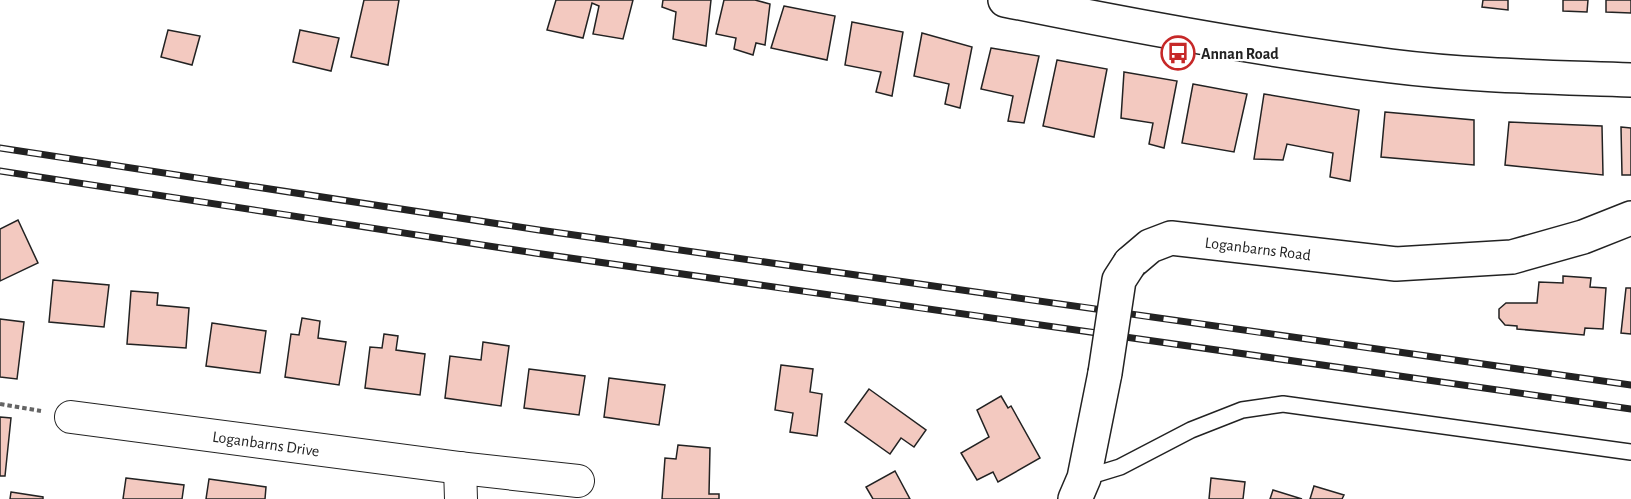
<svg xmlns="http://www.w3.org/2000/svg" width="1631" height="499" viewBox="0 0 1631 499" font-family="'Alegreya Sans',sans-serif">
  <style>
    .building { fill: #f3c9c0; stroke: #222; stroke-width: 1.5 }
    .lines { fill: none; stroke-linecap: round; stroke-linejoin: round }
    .service-casing { stroke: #222; stroke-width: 18 }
    .minor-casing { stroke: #222; stroke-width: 34 }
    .tertiary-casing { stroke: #222; stroke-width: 36 }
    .primary-casing { stroke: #222; stroke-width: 36 }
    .path { stroke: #646464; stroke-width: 4; stroke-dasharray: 4.5 3; stroke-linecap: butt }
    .service { stroke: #fff; stroke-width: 15 }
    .minor { stroke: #fff; stroke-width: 32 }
    .tertiary { stroke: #fff; stroke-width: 33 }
    .primary { stroke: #fff; stroke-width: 33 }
    .rail-casing { stroke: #222; stroke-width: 7 }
    .rail { stroke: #fff; stroke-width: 4.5; stroke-dasharray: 14; stroke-linecap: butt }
    .tertiary-bridge-casing { stroke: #222; stroke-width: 36; stroke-linecap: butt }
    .tertiary-bridge { stroke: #fff; stroke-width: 33 }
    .labels { text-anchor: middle; stroke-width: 4.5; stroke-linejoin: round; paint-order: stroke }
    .poi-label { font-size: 16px; font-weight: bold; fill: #222; stroke: #fff; text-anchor: start }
    .street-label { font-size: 16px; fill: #222; stroke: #fff }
  </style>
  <rect width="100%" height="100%" fill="#fff"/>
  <!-- building -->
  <g class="building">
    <path d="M364 0H399L388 65 351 57Z"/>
    <path d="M556 0H633L623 39 593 34 599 6 592 3 583 38 547 30Z"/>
    <path d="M663 0H711L706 46 673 39 676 12 662 7Z"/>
    <path d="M724 0H755L770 4 765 45 756 43 753 55 734 49 736 38 716 34Z"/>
    <path d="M1483 0H1508V10L1482 7Z"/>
    <path d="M1563 0H1588L1587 12 1563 11Z"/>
    <path d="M1606 0H1631V13L1606 12Z"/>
    <path d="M784 6 835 16 827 60 771 48Z"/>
    <path d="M852 22 903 32 892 96 876 92 881 72 845 65Z"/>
    <path d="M168 30 200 36 192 65 161 57Z"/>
    <path d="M300 30 339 38 331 71 293 62Z"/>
    <path d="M922 33 972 47 960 108 945 104 949 84 914 76Z"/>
    <path d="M991 48 1039 56 1024 123 1008 121 1013 96 981 89Z"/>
    <path d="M1057 60 1107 69 1094 137 1043 126Z"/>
    <path d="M1124 72 1177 81 1164 148 1149 144 1153 123 1121 118Z"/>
    <path d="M1193 84 1247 94 1234 152 1182 143Z"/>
    <path d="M1264 94 1359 110 1350 181 1330 177 1333 153 1287 144 1283 160 1254 159Z"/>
    <path d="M1385 112 1474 120V165L1381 157Z"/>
    <path d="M1509 122 1602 126 1603 175 1505 165Z"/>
    <path d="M1621 127 1631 128V175H1622Z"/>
    <path d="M18 220 38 263 0 281V229Z"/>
    <path d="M1563 276 1591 278 1590 287 1606 288 1603 329 1585 328 1584 335 1517 329V326L1505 325 1499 318V309L1506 303H1537L1539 282 1563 283Z"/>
    <path d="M53 280 109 285 104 327 49 322Z"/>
    <path d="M1626 288H1631V334L1621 333Z"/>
    <path d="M131 291 158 293 157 305 189 308 186 348 127 344Z"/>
    <path d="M302 318 320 321 318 338 346 342 339 385 285 377 291 334 299 335Z"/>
    <path d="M0 319 24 322 17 379 0 377Z"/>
    <path d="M212 323 266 331 260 373 206 366Z"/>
    <path d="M384 334 398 336 396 350 425 354 420 395 365 388 370 347 382 348Z"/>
    <path d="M483 342 509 346 501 406 445 398 450 356 481 360Z"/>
    <path d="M781 365 813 369 810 392 822 394 817 436 790 432 793 413 775 410Z"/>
    <path d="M529 369 585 376 579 415 524 408Z"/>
    <path d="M609 378 665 385 659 425 604 417Z"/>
    <path d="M869 389 926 430 914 447 901 438 890 454 845 422Z"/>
    <path d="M1001 396 1008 408 1011 406 1040 458 998 482 993 472 977 480 961 453 989 437 977 410Z"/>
    <path d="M0 417 11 418 5 476H0Z"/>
    <path d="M678 445 710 448 709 494H719V499H662L665 458 676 459Z"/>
    <path d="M895 471 910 499H873L866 487Z"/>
    <path d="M126 478 184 485 182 499H123Z"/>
    <path d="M1211 478 1245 482 1243 499H1209Z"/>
    <path d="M209 479 266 487 265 499H206Z"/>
    <path d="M1314 486 1344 495 1342 499H1310Z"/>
    <path d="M1273 490 1302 499H1270Z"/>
    <path d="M11 492 43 497V499H10Z"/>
  </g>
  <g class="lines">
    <defs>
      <path id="service" d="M1084 478 1120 467 1191 430 1242 410 1283 404 1631 452"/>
      <g id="minor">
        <path d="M71 417 460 468 578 481"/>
        <path d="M460 468 461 499"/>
      </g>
      <g id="tertiary">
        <path d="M1130 263 1150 246 1171 238 1396 264 1512 257 1583 237 1631 218"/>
        <path d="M1075 499 1084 478 1105 373"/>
      </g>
      <path id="primary" d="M1005 0C1132 26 1262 50 1391 66 1470 76 1551 77 1631 80"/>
    </defs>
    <!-- service casing -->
    <use href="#service" class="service-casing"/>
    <!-- minor casing -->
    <use href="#minor" class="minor-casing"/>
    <!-- tertiary casing -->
    <use href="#tertiary" class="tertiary-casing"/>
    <!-- primary casing -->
    <use href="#primary" class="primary-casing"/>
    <!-- path -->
    <path class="path" d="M0 404 41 411"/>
    <!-- service -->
    <use href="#service" class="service"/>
    <!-- minor -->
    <use href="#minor" class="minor"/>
    <!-- tertiary -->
    <use href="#tertiary" class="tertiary"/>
    <!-- primary -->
    <use href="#primary" class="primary"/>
    <defs>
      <g id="rail">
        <path d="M0 148 539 230 1631 385"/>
        <path d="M0 171 535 253 1631 409"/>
      </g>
    </defs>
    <!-- rail casing -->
    <use href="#rail" class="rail-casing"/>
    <!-- rail -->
    <use href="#rail" class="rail"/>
    <defs>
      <path id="tertiary-bridge" d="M1105 373 1119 280 1130 263"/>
    </defs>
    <!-- tertiary-bridge casing -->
    <use href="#tertiary-bridge" class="tertiary-bridge-casing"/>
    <!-- tertiary-bridge -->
    <use href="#tertiary-bridge" class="tertiary-bridge"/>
  </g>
  <!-- icons -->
  <defs>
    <symbol id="bus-ring" viewBox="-11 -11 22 22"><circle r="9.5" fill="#fff" stroke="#c62828" stroke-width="1.5"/><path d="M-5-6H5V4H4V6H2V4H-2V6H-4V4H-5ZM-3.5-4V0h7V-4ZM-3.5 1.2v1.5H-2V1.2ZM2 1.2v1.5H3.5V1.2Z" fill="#c62828"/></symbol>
  </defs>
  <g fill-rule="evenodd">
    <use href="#bus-ring" x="1159" y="34" width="38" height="38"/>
  </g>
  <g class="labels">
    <!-- poi labels -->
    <g class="poi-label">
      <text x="1201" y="59">Annan Road</text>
    </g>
    <!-- street labels -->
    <g class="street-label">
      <text transform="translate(1258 248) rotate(7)" y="6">Loganbarns Road</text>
      <text transform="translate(266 443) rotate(8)" y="6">Loganbarns Drive</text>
    </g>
  </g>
</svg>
